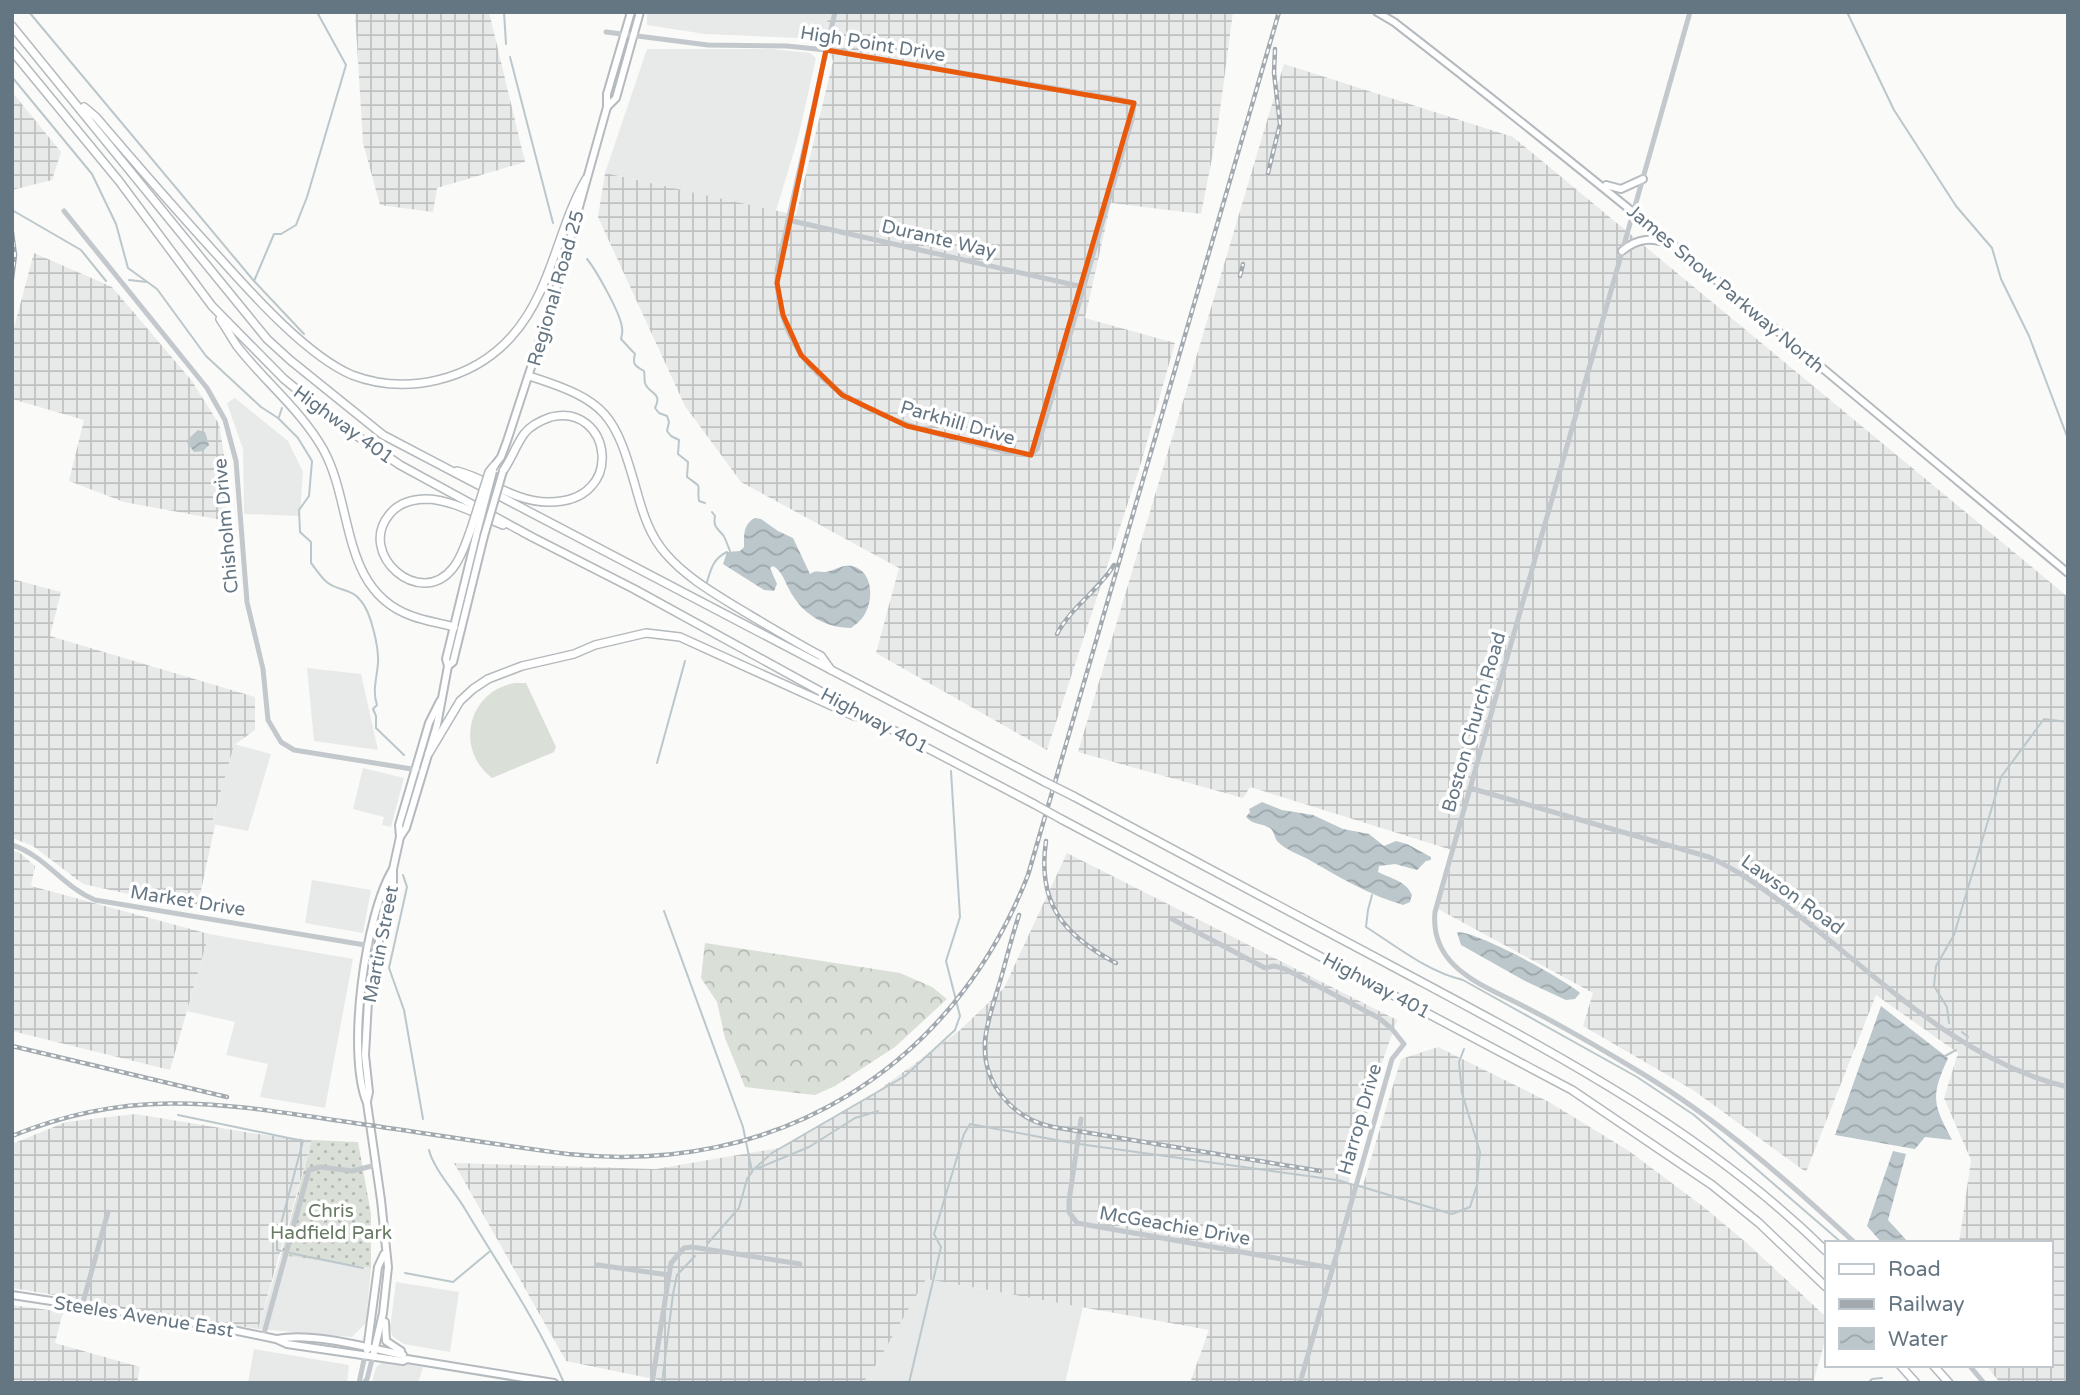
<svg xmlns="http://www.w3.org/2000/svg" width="2080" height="1395" viewBox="0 0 2080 1395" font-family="'Varela Round',sans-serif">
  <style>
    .built { fill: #e8e9e9 }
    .industrial { fill: url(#industrial-grid) }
    .grass { fill: url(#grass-dots) }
    .forest { fill: url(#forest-crowns) }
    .pitch { fill: #dadfd7 }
    .water { fill: url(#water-waves) }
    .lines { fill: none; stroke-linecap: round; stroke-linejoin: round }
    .stream { stroke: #bbc7cb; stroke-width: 2 }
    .major-casing { stroke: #b5babe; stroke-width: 10 }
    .highway-casing { stroke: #b4b9bd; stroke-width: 10 }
    .minor { stroke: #c3c8cc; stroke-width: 5 }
    .major { stroke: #fff; stroke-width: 6 }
    .highway { stroke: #fff; stroke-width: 7 }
    .rail-casing { stroke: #a2aab0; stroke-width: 4.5 }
    .rail { stroke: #fff; stroke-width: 2; stroke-dasharray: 5; stroke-linecap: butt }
    .major-bridge-casing { stroke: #b5babe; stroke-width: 10; stroke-linecap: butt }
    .highway-bridge-casing { stroke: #b4b9bd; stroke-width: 10; stroke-linecap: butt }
    .major-bridge { stroke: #fff; stroke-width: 6 }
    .highway-bridge { stroke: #fff; stroke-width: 7 }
    .marked { fill: none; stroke: #e8590c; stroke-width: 5; stroke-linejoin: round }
    .labels { text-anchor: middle; stroke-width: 7; stroke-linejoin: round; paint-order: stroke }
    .street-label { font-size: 19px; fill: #657683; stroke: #fff }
    .park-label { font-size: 19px; fill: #687a64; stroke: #fff }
  </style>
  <defs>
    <pattern id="industrial-grid" width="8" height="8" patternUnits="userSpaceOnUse" patternTransform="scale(1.75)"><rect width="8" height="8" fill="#e8e9e9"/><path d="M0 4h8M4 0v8" fill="none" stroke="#c0c1c2"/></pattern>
    <pattern id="grass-dots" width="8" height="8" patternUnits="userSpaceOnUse" patternTransform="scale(1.75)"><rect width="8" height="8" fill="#dadfd7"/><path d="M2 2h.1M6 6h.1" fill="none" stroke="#b4b9b4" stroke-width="1.8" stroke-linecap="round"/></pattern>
    <pattern id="forest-crowns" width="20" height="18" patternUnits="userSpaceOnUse" patternTransform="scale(1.75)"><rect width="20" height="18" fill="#dadfd7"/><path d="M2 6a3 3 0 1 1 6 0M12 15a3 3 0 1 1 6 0" fill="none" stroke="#b4b9b4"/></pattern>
    <pattern id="water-waves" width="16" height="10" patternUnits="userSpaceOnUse" patternTransform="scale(1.75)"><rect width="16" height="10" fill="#bbc7cb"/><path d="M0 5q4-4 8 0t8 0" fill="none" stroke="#9ca6aa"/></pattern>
  </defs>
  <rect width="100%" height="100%" fill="#fafaf8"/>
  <!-- built -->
  <g class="built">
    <path d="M647 12H829L824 39 705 34 647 25Z"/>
    <path d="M647 49H772L810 53 816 58 798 138 776 211 605 173Z"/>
    <path d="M235 398 288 441 303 472 300 516 244 514 243 449 227 403Z"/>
    <path d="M307 668 361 674 378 750 314 741Z"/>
    <path d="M234 744 271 754 248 831 212 824Z"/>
    <path d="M363 768 404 778 391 827 382 825 384 817 353 809Z"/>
    <path d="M312 880 371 890 363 933 305 923Z"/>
    <path d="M209 934 353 959 325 1108 260 1097 268 1064 226 1055 235 1022 187 1011Z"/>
    <path d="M281 1255 371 1268 366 1323 352 1337 258 1329Z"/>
    <path d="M925 1279 1083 1307 1065 1383H863L877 1363Z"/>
    <path d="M396 1282 459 1292 450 1352 404 1344 393 1337 390 1328Z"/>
    <path d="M254 1349 349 1365 347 1383H248Z"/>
    <path d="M384 1361 423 1367 418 1383H372L376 1367Z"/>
  </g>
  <!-- industrial -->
  <g class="industrial">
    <path d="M355 12H489L525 162 437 188 433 212 380 205 363 143Z"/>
    <path d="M829 12H1233L1217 133 1201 214 1111 203 1085 318 1175 343 1141 463 1047 750 876 653 899 568 741 482 685 406 598 217 605 173 796 215 833 61 824 39Z"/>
    <path d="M1284 64 1513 137 2068 597V1383H2000L1986 1365H2050V1243H1959L1971 1160 1944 1098 1958 1053 1876 995 1806 1172 1693 1090 1583 1026 1593 993 1438 909 1455 851 1250 787 1243 798 1078 752Z"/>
    <path d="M12 92 61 152 52 180 12 190Z"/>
    <path d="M34 253 112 287 192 381 219 424 227 473V521L124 502 69 481 84 420 12 399V335Z"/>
    <path d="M12 579 61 592 50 636 255 697V730L234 745 212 823 215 825 197 909 83 884 33 846 12 838Z"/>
    <path d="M12 851 19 852 35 866 31 886 209 934 170 1070 12 1031Z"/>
    <path d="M1067 853 1397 1020 1377 1077 1348 1184 1363 1185 1401 1059 1438 1047 1549 1102 1629 1151 1705 1208 1749 1245 1826 1317V1337L1813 1383H1205L1191 1380 1209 1330 926 1279 877 1363 863 1383H673L566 1361 454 1163 656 1169 779 1148 868 1098 959 1031 1004 988Z"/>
    <path d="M135 1114 258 1134 312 1140 258 1329 12 1288V1144L66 1122Z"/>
    <path d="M12 1305 63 1312 55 1343 140 1367 137 1383H12Z"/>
  </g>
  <!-- grass -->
  <path class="grass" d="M312 1140 358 1142 371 1214V1268L281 1255Z"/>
  <!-- forest -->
  <path class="forest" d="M705 943 900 973 932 987 947 999 895 1047 835 1086 815 1095 745 1087 725 1038 717 1002 701 978Z"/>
  <!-- pitch -->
  <path class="pitch" d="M515 683H526L556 747 554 752 492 778C454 749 468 691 515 683Z"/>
  <!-- water -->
  <g class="water">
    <path d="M198 430 205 432 209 445 203 451 194 452 186 441Z"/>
    <path d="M755 518 761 519 778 531 793 538 810 574C816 570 818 572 825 572 834 571 842 564 852 566 874 571 874 602 863 617 860 621 855 625 851 628 824 628 801 613 789 589 784 580 782 571 773 566L770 568 777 584 774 591 764 590 723 564 727 552 740 551 744 547C744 535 743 524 755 518Z"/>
    <path d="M1262 802 1282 810 1313 815 1343 829 1369 834 1384 846 1396 841 1407 844 1431 857V860L1426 861 1417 870 1395 864 1379 866 1378 872C1392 879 1406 881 1412 895L1410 902 1403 905C1369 895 1337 876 1306 858 1297 854 1285 849 1278 842 1274 838 1275 832 1270 828 1262 823 1253 825 1246 817L1250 812 1249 809Z"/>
    <path d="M1457 932C1479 932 1562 978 1580 993L1575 999 1566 1000 1525 981 1461 945Z"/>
    <path d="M1881 1006 1948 1058C1931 1096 1932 1103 1952 1140L1925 1137 1915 1149 1835 1135Z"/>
    <path d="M1893 1151 1906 1154 1888 1220 1909 1243H1882L1867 1226Z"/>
  </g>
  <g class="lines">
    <!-- stream -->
    <g class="stream">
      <path d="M29 12 254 281 304 334"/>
      <path d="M504 12 506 44"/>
      <path d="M1847 12 1894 110 1956 206 1992 248 2001 279 2029 336 2068 439"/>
      <path d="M510 57 553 223"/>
      <path d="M12 77 92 174 116 224 128 268 157 289 206 356 261 407 278 418 298 438 312 461 309 496 299 510 300 532 311 542V563C316 569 322 579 328 583 339 591 353 589 361 601 371 612 379 648 378 663 377 678 372 690 377 705L373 709 376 716V728L404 755"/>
      <path d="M12 210 81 250 106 281"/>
      <path d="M587 259C596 270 621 314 622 328 623 332 622 335 621 339L635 354C632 364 635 366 644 371 645 375 644 379 645 383 649 395 663 391 655 408L659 413 667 416 669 422 667 431 671 436 679 440 678 454 688 462 687 477C705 490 696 482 699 501L705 503"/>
      <path d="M129 280 147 282"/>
      <path d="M254 281 274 234H281L296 225 307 197 346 65 317 12"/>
      <path d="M279 417 282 408"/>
      <path d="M712 512 715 516C713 527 717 528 723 535 726 539 728 547 730 551"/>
      <path d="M707 582C711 568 714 558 727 552"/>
      <path d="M657 763 685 661"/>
      <path d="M403 875 407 887 389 968 404 1010 423 1119"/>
      <path d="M1372 895 1368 910 1366 927C1396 946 1428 972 1463 980L1637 1077 1694 1115 1842 1243"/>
      <path d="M664 911 743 1127 752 1171 772 1153 905 1076 955 1030 960 1016 946 961 960 917 951 771"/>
      <path d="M1949 1023 1947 1007 1934 986 1936 966 1954 935 2001 777 2044 719 2068 722"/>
      <path d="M1962 1032 1968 1037"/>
      <path d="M1945 1056 1956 1050"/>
      <path d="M178 1115 303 1141 277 1239V1250L281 1251"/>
      <path d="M429 1150C433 1168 455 1192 465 1209 499 1266 538 1322 564 1383"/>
      <path d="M756 1169 809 1147 855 1118 878 1111"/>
      <path d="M1359 1186 1452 1214 1470 1207 1477 1185 1480 1152 1462 1093 1459 1062 1464 1049"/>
      <path d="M708 1243 739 1208 747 1179 752 1172"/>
      <path d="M290 1253 363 1268"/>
      <path d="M405 1273 453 1282 489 1252"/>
      <path d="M662 1383 673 1294 677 1275 695 1256"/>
      <path d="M909 1383 941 1247 934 1234 964 1134 970 1124 1072 1143 1337 1180 1354 1185"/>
      <path d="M1868 1383 1872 1379 1882 1378"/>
    </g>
    <defs>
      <g id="major">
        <path d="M1377 12 1394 22C1624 200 1845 387 2068 573"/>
        <path d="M607 107 616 98 640 12"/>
        <path d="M1606 185 1621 189 1643 179"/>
        <path d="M1622 251C1639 237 1651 238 1672 244"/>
        <path d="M494 466 501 457 507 441 553 300 607 107V94L631 12"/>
        <path d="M448 666 453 662 484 536"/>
        <path d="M400 837 406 828 437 725 448 666 446 659 477 532"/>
        <path d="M367 1101 369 1092 365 1055 368 1001 372 970 393 884V869L400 837 399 825 429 723 440 701"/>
        <path d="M12 1295 209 1325 276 1339 287 1344 403 1361 407 1359 554 1383"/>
        <path d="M385 1322 386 1341 401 1351"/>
        <path d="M278 1339C311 1332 370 1348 403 1355"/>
        <path d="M367 1350 378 1267 384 1254"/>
        <path d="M373 1356 383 1313 388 1267 381 1200 367 1103C346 1054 365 914 393 869"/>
      </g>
      <g id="highway">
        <path d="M12 26 267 339 290 360 383 435 1045 782"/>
        <path d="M12 51 119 181 212 306 284 379 338 423 400 465 532 537 634 589 847 706 1034 804"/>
        <path d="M84 107 96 117C136 164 177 211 218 256 251 293 307 356 352 375 407 396 473 380 512 336 552 291 557 229 586 179"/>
        <path d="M220 319C226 328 231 337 237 346 264 381 301 410 323 449 354 504 340 591 412 616 425 621 440 623 454 627"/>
        <path d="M529 376C608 401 615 414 637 492 643 514 650 536 666 554 686 577 712 592 738 608 765 624 793 641 821 656L831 670"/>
        <path d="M457 471C488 479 515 502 548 502 628 503 611 402 551 417 542 420 530 426 524 434 516 445 511 460 503 471"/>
        <path d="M471 529C466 542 462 557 453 568 420 610 357 554 389 515 398 503 412 499 427 499 453 500 480 516 503 525"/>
        <path d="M429 753 460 701 473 689 488 679 522 666 574 654 595 645 646 633 680 637 854 716 865 717"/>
        <path d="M1073 796C1188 857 1303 918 1418 980 1564 1058 1707 1134 1826 1251"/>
        <path d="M1061 819 1572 1090 1712 1185 1759 1223 1826 1287"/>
        <path d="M1900 1365 1916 1383"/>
        <path d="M1933 1365 1949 1383"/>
      </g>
    </defs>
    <!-- major casing -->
    <use href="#major" class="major-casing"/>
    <!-- highway casing -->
    <use href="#highway" class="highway-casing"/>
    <!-- minor -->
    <g class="minor">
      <path d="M1690 12 1435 912C1433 932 1439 950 1454 965 1473 984 1503 995 1527 1008 1566 1028 1605 1051 1643 1074 1720 1121 1789 1182 1855 1243"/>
      <path d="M606 32 708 45 787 46 826 50 1118 99 1134 103 1132 119 1037 449 1031 455 1015 454C914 428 775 404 777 270L835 12"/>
      <path d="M64 211 207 388 225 420 236 461 247 602 263 669 268 720 281 742 294 750 418 770"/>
      <path d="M788 220 1083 287"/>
      <path d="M1470 788 1709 857C1744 873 1773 896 1803 919 1883 982 1966 1064 2068 1087"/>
      <path d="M12 845C46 856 63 887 95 900L377 947"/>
      <path d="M1172 919 1265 968 1274 966 1285 969 1379 1018 1392 1029 1404 1044 1392 1059 1300 1383"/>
      <path d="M1081 1119 1069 1201V1212L1077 1223 1332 1268"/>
      <path d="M598 1265 669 1275"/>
      <path d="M82 1306 108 1212"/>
      <path d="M263 1337 309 1170 320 1167 352 1171 376 1165"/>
      <path d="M1969 1365 1984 1383"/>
      <path d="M359 1383 365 1355"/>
      <path d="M364 1383 367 1379 373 1356"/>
      <path d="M652 1383 671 1263 684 1248 692 1247 800 1264"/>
    </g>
    <!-- major -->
    <use href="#major" class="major"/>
    <!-- highway -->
    <use href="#highway" class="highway"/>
    <defs>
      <g id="rail">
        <path d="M1268 173 1280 124 1274 73 1275 49"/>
        <path d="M12 232 15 255 12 279"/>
        <path d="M1240 276 1243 264"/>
        <path d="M1057 634C1071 607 1098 591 1114 565"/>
        <path d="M1046 841C1037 903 1063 935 1116 963"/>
        <path d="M1019 915C1012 936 1007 957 1001 978 995 999 987 1020 985 1041 982 1084 1013 1119 1053 1127L1320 1171"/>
        <path d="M12 1046 227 1097"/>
        <path d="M12 1136C131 1087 220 1103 341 1121 417 1132 492 1144 568 1154 775 1176 952 1070 1028 875L1279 12"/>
      </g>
    </defs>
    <!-- rail casing -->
    <use href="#rail" class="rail-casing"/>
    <!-- rail -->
    <use href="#rail" class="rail"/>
    <defs>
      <g id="major-bridge">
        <path d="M477 532 493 471"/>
        <path d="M484 536 503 471"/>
      </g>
      <g id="highway-bridge">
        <path d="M471 529 489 472 494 466"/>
        <path d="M1045 782 1073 796"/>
        <path d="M1034 804 1061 819"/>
      </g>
    </defs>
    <!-- major-bridge casing -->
    <use href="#major-bridge" class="major-bridge-casing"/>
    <!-- highway-bridge casing -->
    <use href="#highway-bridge" class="highway-bridge-casing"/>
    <!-- major-bridge -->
    <use href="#major-bridge" class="major-bridge"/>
    <!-- highway-bridge -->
    <use href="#highway-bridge" class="highway-bridge"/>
  </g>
  <!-- marked area -->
  <path class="marked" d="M826 50 1134 103 1031 455 907 426 842 395 801 355 783 315 777 283Z"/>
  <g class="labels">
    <!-- street labels -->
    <g class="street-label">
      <text transform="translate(873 43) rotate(9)" y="7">High Point Drive</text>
      <text transform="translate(939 238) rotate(13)" y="7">Durante Way</text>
      <text transform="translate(555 288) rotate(-74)" y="7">Regional Road 25</text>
      <text transform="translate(1726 288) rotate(40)" y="7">James Snow Parkway North</text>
      <text transform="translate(958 422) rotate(16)" y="7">Parkhill Drive</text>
      <text transform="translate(344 424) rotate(36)" y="7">Highway 401</text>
      <text transform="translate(225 526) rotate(-95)" y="7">Chisholm Drive</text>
      <text transform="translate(875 720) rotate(28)" y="7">Highway 401</text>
      <text transform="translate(1473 722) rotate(-74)" y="7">Boston Church Road</text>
      <text transform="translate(1793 894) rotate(36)" y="7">Lawson Road</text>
      <text transform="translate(188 900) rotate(9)" y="7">Market Drive</text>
      <text transform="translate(380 944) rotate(-79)" y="7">Martin Street</text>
      <text transform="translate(1377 985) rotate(28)" y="7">Highway 401</text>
      <text transform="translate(1359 1119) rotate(-74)" y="7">Harrop Drive</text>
      <text transform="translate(1175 1225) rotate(10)" y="7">McGeachie Drive</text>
      <text transform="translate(144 1316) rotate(9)" y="7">Steeles Avenue East</text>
    </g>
    <!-- park labels -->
    <g class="park-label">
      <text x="331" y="1217">Chris<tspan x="331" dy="22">Hadfield Park</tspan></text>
    </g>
  </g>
  <!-- border -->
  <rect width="2080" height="1395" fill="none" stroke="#657683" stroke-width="28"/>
  <!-- legend -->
  <rect x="1825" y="1241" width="228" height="126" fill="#ffffff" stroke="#c1c8cd" stroke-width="2"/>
  <rect x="1839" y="1264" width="35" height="10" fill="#ffffff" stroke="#c1c8cd" stroke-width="2"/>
  <text x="1888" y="1276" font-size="21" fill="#657683">Road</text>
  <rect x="1839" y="1299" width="35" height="10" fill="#a2aab0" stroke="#c1c8cd" stroke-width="2"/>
  <text x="1888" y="1311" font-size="21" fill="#657683">Railway</text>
  <rect x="1839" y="1328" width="35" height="21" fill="url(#water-waves)" stroke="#c1c8cd" stroke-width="2"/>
  <text x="1888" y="1346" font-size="21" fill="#657683">Water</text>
</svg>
